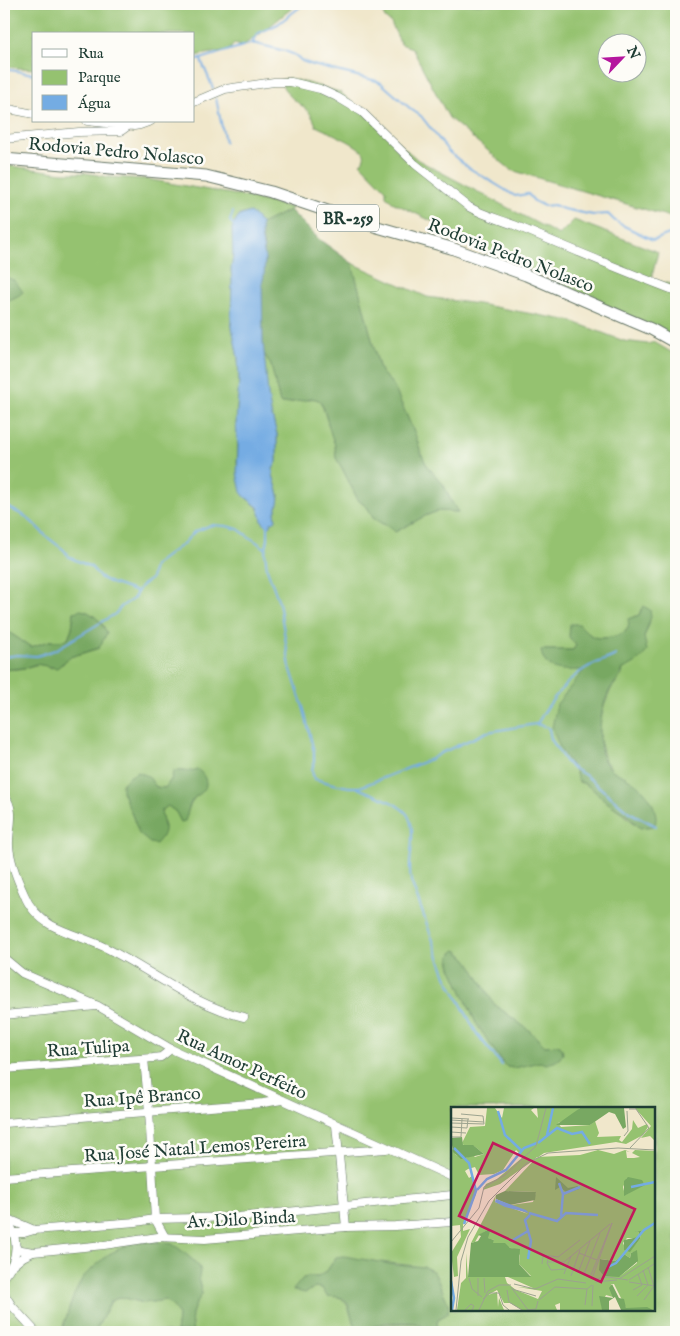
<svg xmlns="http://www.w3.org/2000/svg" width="680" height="1336" viewBox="0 0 680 1336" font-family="'IM FELL English',serif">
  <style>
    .green { fill: #95c270; stroke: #5a8052; fill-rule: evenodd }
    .forest { fill: #78a862; stroke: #4c724b }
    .water { fill: #74ace3; stroke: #4a748c }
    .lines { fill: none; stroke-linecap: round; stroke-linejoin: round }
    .stream { stroke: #74ace3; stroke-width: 2 }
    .minor-casing { stroke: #687869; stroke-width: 9 }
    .highway-casing { stroke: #687869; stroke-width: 13 }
    .minor { stroke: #fff; stroke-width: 8 }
    .highway { stroke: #fff; stroke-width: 11 }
    .labels { text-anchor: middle; stroke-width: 5; stroke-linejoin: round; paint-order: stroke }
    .shield { fill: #fdfcf7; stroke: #62766e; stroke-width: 1 }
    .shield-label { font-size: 16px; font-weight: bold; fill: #1f3d34 }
    .street-label { font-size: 18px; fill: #1f3d34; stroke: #fdfcf7 }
    .inset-river { fill: none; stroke: #74ace3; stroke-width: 2.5 }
    .inset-road { fill: none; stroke: #9ca38f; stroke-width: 1 }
    .view { fill: #c2185b; fill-opacity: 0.15; stroke: #c2185b; stroke-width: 2.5 }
    .inset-edge { fill: none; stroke: #1f3d34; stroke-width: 2.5 }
  </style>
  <rect width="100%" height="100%" fill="#fdfcf7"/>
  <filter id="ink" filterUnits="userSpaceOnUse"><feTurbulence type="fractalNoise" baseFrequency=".02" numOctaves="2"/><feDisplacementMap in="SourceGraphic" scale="10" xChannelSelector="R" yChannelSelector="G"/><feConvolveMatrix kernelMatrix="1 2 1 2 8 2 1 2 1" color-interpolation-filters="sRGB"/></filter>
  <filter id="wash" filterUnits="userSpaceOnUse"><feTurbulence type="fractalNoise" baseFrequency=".0096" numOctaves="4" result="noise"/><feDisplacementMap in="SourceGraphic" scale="20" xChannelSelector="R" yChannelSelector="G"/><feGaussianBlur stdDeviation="1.12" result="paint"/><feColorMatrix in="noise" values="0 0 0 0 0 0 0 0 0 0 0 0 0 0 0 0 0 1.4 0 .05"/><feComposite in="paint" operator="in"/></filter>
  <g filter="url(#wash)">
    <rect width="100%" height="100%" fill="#f0e7cb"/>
    <!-- green -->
    <g class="green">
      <path d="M4 4H297L260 34 242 46 234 44 229 50 194 56V34H34V69L4 67Z"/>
      <path d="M379 4H676V217L674 218 511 170 449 118 412 48 401 44 391 23 385 18ZM638 42V72H608V42Z"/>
      <path d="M289 78 340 92 418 160 559 235 574 220 658 252 651 280 676 285V339L576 291 569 286 533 270 462 242 455 234 448 229 392 202 386 196V190L360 163 362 162C364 158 366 155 362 151 354 142 328 132 316 126 310 105 296 106 286 91 283 88 282 84 280 80Z"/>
      <path d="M4 165 63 173H86L109 177 146 179 243 196 293 208 261 224V223L258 221 256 217 250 212 239 215 234 223 232 229 233 257 231 270 232 279 231 322 238 358 239 381 236 424 238 446 237 463 244 496C254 505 261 507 262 521L271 523 278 505 279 495 273 475V469L277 462V434L269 405 263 352 271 365 280 403C290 404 312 397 316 399 320 400 320 402 322 405L335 445 336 458 342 468 358 500 368 508 373 518 381 523 390 527 395 532 425 516 438 511 458 512 451 501 443 484 427 466 421 453 415 434 393 385 381 372 378 363 352 263 427 297 478 304 571 321 624 341 648 344 654 342 676 355V1332H436L438 1330 437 1322 438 1319 447 1314 448 1303 434 1272 424 1267 336 1257 327 1271 318 1277H308L303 1278 294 1290H311L315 1287 322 1288 327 1296C331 1296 336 1296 339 1297 349 1300 350 1317 355 1325L416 1323 430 1332H193C189 1315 193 1308 202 1294L199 1281 200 1268C196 1262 178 1247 171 1244 163 1241 144 1242 134 1242L74 1295 61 1332H4V670C10 669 18 670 24 668 37 665 38 662 51 668L63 664 66 659 70 657 99 648 104 627 101 622 86 611 74 612 72 628 68 638 61 641H49L31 647 4 629V304L7 300 12 299 6 277 4 279ZM641 609 650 622 644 637 623 669 622 675 611 689 604 706 600 724V740L605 761 616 774 626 777 635 824C627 816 618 810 609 803 600 796 591 784 579 782L575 771 561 750 579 676 585 670 541 650H573L576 645 579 624C583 628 589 635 594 637 602 640 620 636 626 631 629 628 629 623 629 619L639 615ZM182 770 192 772 203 791 194 798 188 810 187 816 181 822 176 812 168 806 160 811 165 826 140 834 133 817 122 791 152 781 156 787 166 788 172 778ZM457 950 465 957 470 964 494 1004 531 1032 545 1046 559 1045 562 1048 540 1062 514 1068 507 1067 502 1062 476 1023 451 967 449 960ZM452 1108H654V1310H452Z"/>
      <path d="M121 1297 144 1303 166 1300C180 1313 179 1313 176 1332H95L111 1301Z"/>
    </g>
    <!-- forest -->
    <g class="forest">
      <path d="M290 210 320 240 352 263 378 363 381 372 393 385 415 434 421 453 427 466 443 484 451 501 458 512 438 511 425 516 395 532 390 527 381 523 373 518 368 508 358 500 342 468 336 458 335 445 331 434 324 409 320 401 316 399 311 398 306 400 287 403H280L271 365 263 352 262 284C263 276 265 268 265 260 265 248 261 237 261 224Z"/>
      <path d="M6 277 15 281 23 292C16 299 9 298 4 304V279Z"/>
      <path d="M643 606 650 610 651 617 644 637 647 651C641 660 633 665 623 669 621 677 616 681 611 688 600 706 596 740 604 760 608 769 617 773 625 777 638 783 652 797 655 811 656 817 657 820 654 826L640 828 628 816 608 803 591 788 583 783 579 782 575 771 561 750 552 728 557 704 584 670C566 670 544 674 541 650H573L576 645 569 637 570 624H579C583 628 589 635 594 637 602 640 620 636 626 631 629 628 629 623 628 619L639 615Z"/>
      <path d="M80 610C92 611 102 622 107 633L99 648 70 657 57 668 36 664 24 668 4 670V629L31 647 49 641H61L68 638 72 628 74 612Z"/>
      <path d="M197 769C204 774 209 782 204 790 201 794 197 795 194 798 188 805 188 814 185 821L181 822 176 812 168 806 161 811C163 827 169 830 156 844L150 843 139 834 133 817 122 791V784L129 777 138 772 148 776 156 787 165 788 172 778 173 771C181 770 190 773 197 769Z"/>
      <path d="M456 950 465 957 470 963 494 1004 531 1032 545 1046 558 1045 562 1048 563 1054 559 1059 554 1062 546 1064 540 1062 514 1068 507 1067 502 1062 476 1023 451 967C449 959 449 954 456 950Z"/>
      <path d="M134 1242C144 1242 163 1241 172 1244 178 1247 196 1262 200 1268L199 1281 202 1294C193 1308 189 1315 193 1332H176C179 1313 180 1313 166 1300L144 1303 121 1297 111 1301 95 1332H61L74 1295 83 1277 109 1254Z"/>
      <path d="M344 1256 396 1265 424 1267 434 1272 448 1303 449 1308 447 1314 438 1319 437 1322 438 1330 436 1332C424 1332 424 1325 415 1323 409 1322 386 1322 380 1324 372 1326 367 1333 359 1328 348 1321 353 1304 342 1298 338 1296 332 1297 327 1296L322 1288 315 1287 305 1293 293 1290 303 1278 308 1277H318L327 1271 336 1257Z"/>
    </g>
    <!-- water -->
    <path class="water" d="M250 212 256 217 258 221 261 223V235L265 259 264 275 262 284 263 342 268 394 271 413 277 434V462L273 469V475L279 495 278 505 275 512 276 520 271 523 270 527H267L262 521 261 516 258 507 244 496 241 492 237 473 238 446 236 424 239 381 238 358 231 322 232 279 231 270 233 256 232 229 234 223 239 216Z"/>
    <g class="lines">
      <!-- stream -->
      <g class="stream">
        <path d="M254 44 253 40 259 33 278 24 304 4"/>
        <path d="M201 60 213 88"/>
        <path d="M194 61 253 43 285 51 295 55 302 61 313 65 377 81 381 83 412 110 421 116 449 152 469 168 515 196 528 194 534 201 544 206 554 205 563 209 593 215 608 214 615 221 622 225 653 240C661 239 668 232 676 233"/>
        <path d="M4 69 34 74"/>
        <path d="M216 98 225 142"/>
        <path d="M233 212 230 221 234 225"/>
        <path d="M4 502 11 509 25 516 33 523 47 537 64 550 69 557 91 567 101 578 111 583 137 592"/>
        <path d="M268 526V539L265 552 267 569 279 602 290 667 304 710 314 752V762L312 770 313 775 315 779 333 784 349 787H360L431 759 441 753 487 732 536 724 547 727 549 729 551 739 565 761 571 767 585 775 629 812 656 826"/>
        <path d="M4 657 17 655 37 656 55 650 115 614 122 606 133 599 141 586 151 579 154 566 156 564 184 543 194 532 211 525 226 526 238 529 265 548"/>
        <path d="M537 724C549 703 565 681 586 668 595 663 606 660 616 655"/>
        <path d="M358 788C372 795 391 799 403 810 418 821 410 850 410 866 410 871 410 876 411 881L446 976 477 1034 502 1065"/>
      </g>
    </g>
  </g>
  <g filter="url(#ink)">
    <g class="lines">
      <defs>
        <g id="minor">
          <path d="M194 102 225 89 274 82H291L320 89 337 97 362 112 415 164 469 207C485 216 503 220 519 227 571 249 623 271 676 291"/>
          <path d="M4 108 34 114"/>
          <path d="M87 121 134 126 140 125 151 121"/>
          <path d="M4 139 79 132 121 131 128 126"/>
          <path d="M4 795C17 812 8 827 9 846 10 860 18 881 24 894 29 907 39 918 51 925 68 934 87 939 104 947 151 970 192 1005 244 1017"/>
          <path d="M4 958 22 973 98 1006 171 1049 452 1177"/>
          <path d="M4 1015 96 1006"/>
          <path d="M144 1059 149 1111 155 1219 165 1237"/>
          <path d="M4 1069 153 1058 161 1057 171 1049"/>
          <path d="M4 1123 263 1103 282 1100"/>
          <path d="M336 1125 346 1227"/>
          <path d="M4 1177 386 1149"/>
          <path d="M4 1216C19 1234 20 1258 4 1276"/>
          <path d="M6 1218 34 1230"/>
          <path d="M14 1233H24L34 1230 136 1222 155 1219 238 1217 452 1195"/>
          <path d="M16 1249 33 1252 104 1245 158 1237 205 1239 346 1227 395 1226 452 1222"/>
          <path d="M12 1266 23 1257 33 1252"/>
          <path d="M4 1293 12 1306 36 1332"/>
        </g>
        <path id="highway" d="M4 159 206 176 271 192 360 222 451 248 487 261 526 275 625 318 651 329 676 343"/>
      </defs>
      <!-- minor casing -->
      <use href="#minor" class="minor-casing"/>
      <!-- highway casing -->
      <use href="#highway" class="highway-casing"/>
      <!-- minor -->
      <use href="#minor" class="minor"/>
      <!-- highway -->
      <use href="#highway" class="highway"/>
    </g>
  </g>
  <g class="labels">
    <!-- shield labels -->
    <rect class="shield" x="317" y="204.5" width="62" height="27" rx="4"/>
    <g class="shield-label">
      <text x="348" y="224">BR-259</text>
    </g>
    <!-- street labels -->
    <g class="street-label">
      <text transform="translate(116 151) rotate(5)" y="6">Rodovia Pedro Nolasco</text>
      <text transform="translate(511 255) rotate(21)" y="6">Rodovia Pedro Nolasco</text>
      <text transform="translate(88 1048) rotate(-4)" y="6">Rua Tulipa</text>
      <text transform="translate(242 1064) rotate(25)" y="6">Rua Amor Perfeito</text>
      <text transform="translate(142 1097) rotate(-4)" y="6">Rua Ipê Branco</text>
      <text transform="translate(195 1148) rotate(-4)" y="6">Rua José Natal Lemos Pereira</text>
      <text transform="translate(241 1219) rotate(-3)" y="6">Av. Dilo Binda</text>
    </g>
  </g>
  <!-- overview -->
  <g transform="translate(451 1107)">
    <rect width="204" height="204" fill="#f0e7cb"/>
    <path d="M36 1H44L51 11 53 1H83L80 3 87 11 86 1H129L117 12 107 16 110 20 139 18 144 14 148 26 146 30 170 29 168 33 171 35 181 22 182 13 187 21 196 17 197 20 192 28 175 37 165 35 93 46 49 77 32 83 35 77 46 72 72 50 65 43 52 63 43 67 28 68 24 60 17 62 14 64 18 71 21 69 25 87 12 118V124L19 122 6 150 7 169 3 170 0 146 10 130 9 118 0 119V40L5 48 14 52 21 47 24 50 33 47 23 39 14 40 11 36 19 20 34 19ZM184 1H204V34L199 29 190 31 200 19ZM147 43 163 47 174 43 179 45 175 44 176 51H183L189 50 181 46 184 43 204 44V203L175 201 163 177H160L162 190 155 188 150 198 153 203H109V196L104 198 106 203H71L59 196H53L46 183 37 188 46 185 47 200 48 191 53 203H6L10 176 15 171V146L17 170H54L56 176 65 183 87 192 91 184 67 180 82 181 57 170 80 169 68 157 69 148 63 142 41 136 43 133 36 131 40 121 28 128 24 135 20 136 45 88 44 95 77 107 59 98 82 95 85 85 54 84 86 50 129 48ZM176 71 190 74 194 77 174 88 172 80ZM185 124H190L189 132 179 144 175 143 172 136 176 131H187L188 125ZM186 144V156L169 169H153L149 152 164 154 173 147 179 151 180 146Z" fill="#95c270" fill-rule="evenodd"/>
    <path d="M129 1H173L175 20 172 22 164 7 158 5 139 18H105ZM11 30 12 38H22L33 47 10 52 2 45 0 31ZM105 70 117 81 127 79 128 82 116 86 109 80 104 83ZM177 70 191 73 194 78 173 89V74ZM54 84 85 85 84 93 59 98 45 92V88ZM40 121 37 131 43 133 42 136H54L59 141 69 142 68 157 80 170H17L20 136 27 134 30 129 27 128ZM184 124H190L189 132 179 145 173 143V133L187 130 188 125ZM186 143 187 154 168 170 153 169 148 163 149 152 164 154 173 147 179 151 180 146ZM161 177 168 191 173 192 175 201 196 200 202 203H170L164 190 158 194V203H151L148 189 162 191 158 181Z" fill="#78a862"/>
    <path d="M45 92 75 103 78 106 54 100 44 95Z" fill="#74ace3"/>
    <path class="inset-river" d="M47 4 54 28 71 44M96 28 102 1M87 36 106 21 121 27 131 25 139 37M3 41 18 56 25 84 13 117M108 76 112 87 110 109M180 80 204 75M26 83 36 72 55 63 73 41 86 36M112 87 129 80M78 106 106 114 115 106 147 108M62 133 77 124M77 152 80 134 74 113 79 108M157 160 165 156 193 123 204 116M0 174 3 191 1 203"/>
    <path class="inset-road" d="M178 2H185L198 21 179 41M0 11 18 12M0 13 33 15M0 16 33 17 32 9 10 7M0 20 16 21 17 12M0 25 15 26M173 29 177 24 176 4M0 30H10L11 12M0 135 28 101 33 80 54 68 85 39 95 1M128 146 146 153M98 149 96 156 100 163 115 162M96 155H113L159 117M91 157 92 148 107 150 129 133M127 166 139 134M113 167 120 149M133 167 149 126M140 168 161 116 142 169M120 169 129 143M18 171 21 182 31 190M27 171V189M33 171 34 186M145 172 157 170 177 173M168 172 204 149M178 173 203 157M144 175 166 173M178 175 204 179M63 177 84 182 107 172 135 176M60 180 77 203M61 182 85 189M56 183 58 195 71 203M182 183 191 178 187 167M186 189 197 178 192 163M32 192 39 186H48L52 198 58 203M88 193 104 180 136 182 141 178M193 193 203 179 197 160M134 198 136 182M141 199 142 178M5 203 10 154 17 130 38 94 76 56 97 46 167 41 204 43M14 203 20 197 23 199 21 203M28 203 37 184 48 178H60M76 203 85 202 87 194"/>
    <path class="view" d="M42 36 184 102 150 175 8 109Z"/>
    <rect width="204" height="204" class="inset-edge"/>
  </g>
  <!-- margin -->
  <rect width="680" height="1336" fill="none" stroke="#fdfcf7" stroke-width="20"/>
  <!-- legend -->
  <rect x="32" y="32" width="162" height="90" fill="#fdfcf7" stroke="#a4b0a9"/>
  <rect x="42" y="49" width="25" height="8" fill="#ffffff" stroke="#a4b0a9"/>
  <text x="78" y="58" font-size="15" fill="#1f3d34">Rua</text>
  <rect x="42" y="70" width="25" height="15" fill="#95c270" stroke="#a4b0a9"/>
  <text x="78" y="82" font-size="15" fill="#1f3d34">Parque</text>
  <rect x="42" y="95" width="25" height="15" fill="#74ace3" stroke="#a4b0a9"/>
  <text x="78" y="108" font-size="15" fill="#1f3d34">Água</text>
  <!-- north arrow -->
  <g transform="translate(622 58) rotate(65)"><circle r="24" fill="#fdfcf7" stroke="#a4b0a9"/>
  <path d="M0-4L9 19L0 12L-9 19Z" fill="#b5179e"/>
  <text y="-8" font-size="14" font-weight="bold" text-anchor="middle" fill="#1f3d34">N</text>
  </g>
</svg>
